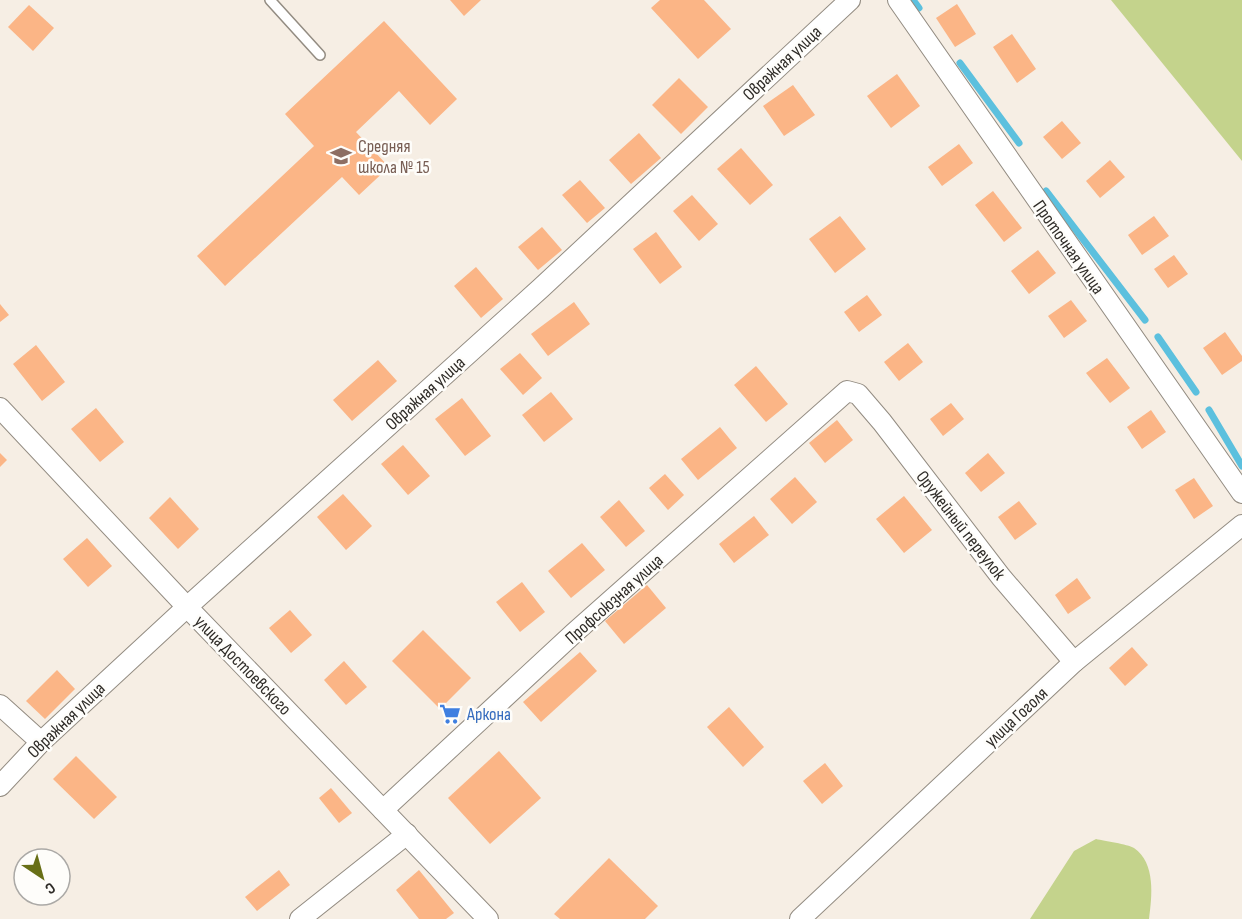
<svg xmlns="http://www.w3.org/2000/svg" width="1242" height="919" viewBox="0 0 1242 919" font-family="'Sofia Sans Condensed',sans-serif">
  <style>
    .green { fill: #c4d38c }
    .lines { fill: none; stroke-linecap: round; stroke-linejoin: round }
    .stream { stroke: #5cc0de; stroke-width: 7 }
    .building { fill: #fbb586 }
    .lane-casing { stroke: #938c82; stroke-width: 12 }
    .street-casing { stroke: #938c82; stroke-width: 22 }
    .lane { stroke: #fff; stroke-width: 9 }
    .street { stroke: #fff; stroke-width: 20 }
    .labels { text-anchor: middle; stroke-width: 5; stroke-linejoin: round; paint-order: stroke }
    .street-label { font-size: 18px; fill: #2f2c28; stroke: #fefdfa }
    .education-label { font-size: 18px; fill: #785e54; stroke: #fefdfa; text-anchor: start }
    .shop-label { font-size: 18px; fill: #366cbe; stroke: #fefdfa; text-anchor: start }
  </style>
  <rect width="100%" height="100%" fill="#f6eee4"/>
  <!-- green -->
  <g class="green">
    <path d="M1111 0H1242V161Z"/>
    <path d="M1096 839C1105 841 1127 844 1134 848 1156 863 1152 897 1149 919H1030L1074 851Z"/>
  </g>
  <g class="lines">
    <!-- stream -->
    <g class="stream">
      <path d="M913 0 919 8"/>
      <path d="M960 63 1019 143"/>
      <path d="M1046 191 1145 320"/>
      <path d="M1158 337 1196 392"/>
      <path d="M1209 410 1242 466"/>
    </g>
  </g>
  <!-- building -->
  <g class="building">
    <path d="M450 0H481L464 16Z"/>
    <path d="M660 0H704L731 29 698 59 651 8Z"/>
    <path d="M957 4 976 34 955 47 936 18Z"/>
    <path d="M29 5 54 28 33 51 8 27Z"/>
    <path d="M384 21 457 99 430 125 399 91 356 132 389 167 359 195 342 177 225 286 197 256 314 146 285 114Z"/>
    <path d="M1012 34 1036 69 1017 83 993 47Z"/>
    <path d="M897 74 920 106 891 128 867 96Z"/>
    <path d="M679 78 708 107 681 134 652 105Z"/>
    <path d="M793 85 815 115 784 136 763 106Z"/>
    <path d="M1062 121 1081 143 1062 159 1043 137Z"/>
    <path d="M639 133 661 158 631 184 609 160Z"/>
    <path d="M959 144 973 163 942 186 928 167Z"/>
    <path d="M741 148 773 185 750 205 717 169Z"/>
    <path d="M1110 160 1125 177 1100 198 1086 181Z"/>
    <path d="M580 180 605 208 587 223 562 195Z"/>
    <path d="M993 191 1022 228 1004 242 975 205Z"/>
    <path d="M692 195 718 224 699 241 673 211Z"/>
    <path d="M840 216 866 249 835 273 809 239Z"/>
    <path d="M1154 216 1169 236 1142 255 1128 235Z"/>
    <path d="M542 227 562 250 538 270 518 247Z"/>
    <path d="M656 232 682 267 660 284 633 249Z"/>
    <path d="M1038 250 1056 273 1029 294 1011 271Z"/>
    <path d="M1174 255 1188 274 1168 288 1154 269Z"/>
    <path d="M476 267 503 299 481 318 454 286Z"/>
    <path d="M867 295 882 315 859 332 844 312Z"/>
    <path d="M1071 300 1087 321 1064 338 1048 316Z"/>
    <path d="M574 302 590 324 548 356 531 334Z"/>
    <path d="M0 304 9 315 0 322Z"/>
    <path d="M1225 332 1242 356V361L1222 375 1203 348Z"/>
    <path d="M908 343 923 362 899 381 884 362Z"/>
    <path d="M36 345 65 382 42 401 13 364Z"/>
    <path d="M520 353 542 378 523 395 500 369Z"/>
    <path d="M1107 358 1130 388 1110 403 1086 373Z"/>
    <path d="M378 360 397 381 352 421 333 400Z"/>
    <path d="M756 366 788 404 766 422 734 385Z"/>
    <path d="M551 392 573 419 544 442 522 415Z"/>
    <path d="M462 398 491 436 465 456 435 419Z"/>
    <path d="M951 403 964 419 943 436 930 419Z"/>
    <path d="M96 408 124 442 100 462 71 429Z"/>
    <path d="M1151 410 1166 432 1142 449 1127 427Z"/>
    <path d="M837 420 853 440 825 463 809 443Z"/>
    <path d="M720 427 737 448 698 480 681 459Z"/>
    <path d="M403 445 430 476 408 495 381 464Z"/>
    <path d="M0 453 7 460 0 467Z"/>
    <path d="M988 453 1005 473 981 492 965 473Z"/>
    <path d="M665 474 684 495 668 510 649 488Z"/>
    <path d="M795 477 817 502 792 524 770 499Z"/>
    <path d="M1194 478 1213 506 1194 519 1175 490Z"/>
    <path d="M343 494 372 526 346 550 317 517Z"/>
    <path d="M904 496 932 530 904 553 876 519Z"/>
    <path d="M170 497 199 529 178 549 149 518Z"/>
    <path d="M619 500 645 531 626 547 600 517Z"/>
    <path d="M1019 501 1037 524 1015 540 998 517Z"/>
    <path d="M754 516 769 535 734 563 719 544Z"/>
    <path d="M87 538 112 566 88 587 63 559Z"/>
    <path d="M582 543 605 570 571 598 548 571Z"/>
    <path d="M1077 578 1091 598 1068 614 1055 595Z"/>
    <path d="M522 582 545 612 520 632 496 602Z"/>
    <path d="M647 585 666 608 624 644 605 621Z"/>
    <path d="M290 610 312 635 291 653 269 628Z"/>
    <path d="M423 630 471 678 440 709 392 661Z"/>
    <path d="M1132 647 1148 665 1125 686 1109 668Z"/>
    <path d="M580 652 597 671 541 722 523 702Z"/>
    <path d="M344 661 367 687 346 705 324 680Z"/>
    <path d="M57 670 75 689 45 719 26 701Z"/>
    <path d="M729 707 764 747 743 767 707 727Z"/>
    <path d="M499 751 541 798 490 844 448 798Z"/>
    <path d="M76 756 117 797 94 819 53 779Z"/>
    <path d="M825 763 843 786 822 804 803 781Z"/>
    <path d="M331 788 352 813 339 823 319 798Z"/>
    <path d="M609 858 658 906 645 919H560L554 914Z"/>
    <path d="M279 870 290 885 257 911 245 897Z"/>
    <path d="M419 870 454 913 446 919H419L396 890Z"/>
  </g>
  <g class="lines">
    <defs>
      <path id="lane" d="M270 0 320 55"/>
      <g id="street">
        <path d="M898 0 1242 493"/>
        <path d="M0 408 187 607 488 919"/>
        <path d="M0 705 41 742"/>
        <path d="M0 786 41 742 187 607 541 288 850 0"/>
        <path d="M383 810 574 633 847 391 858 394 882 422 1001 577 1074 662"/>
        <path d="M300 919 407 834"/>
        <path d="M800 919 1074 662 1242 525"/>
      </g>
    </defs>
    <!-- lane casing -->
    <use href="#lane" class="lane-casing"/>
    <!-- street casing -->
    <use href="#street" class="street-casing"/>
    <!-- lane -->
    <use href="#lane" class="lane"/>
    <!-- street -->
    <use href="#street" class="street"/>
  </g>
  <!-- icons -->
  <defs>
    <symbol id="school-bare" viewBox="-9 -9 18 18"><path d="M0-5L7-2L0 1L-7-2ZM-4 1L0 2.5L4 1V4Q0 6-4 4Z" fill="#8d6e63" stroke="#fefdfa" stroke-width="2.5" paint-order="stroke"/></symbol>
    <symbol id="supermarket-bare" viewBox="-9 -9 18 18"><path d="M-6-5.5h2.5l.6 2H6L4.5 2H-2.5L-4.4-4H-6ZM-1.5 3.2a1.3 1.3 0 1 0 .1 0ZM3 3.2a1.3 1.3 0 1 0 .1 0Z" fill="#3f7fe0" stroke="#fefdfa" stroke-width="2.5" paint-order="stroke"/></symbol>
  </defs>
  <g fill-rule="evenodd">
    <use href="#school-bare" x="326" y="141" width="30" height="30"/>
    <use href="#supermarket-bare" x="435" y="699" width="30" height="30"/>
  </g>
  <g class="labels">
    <!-- street labels -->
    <g class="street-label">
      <text transform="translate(782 63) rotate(-43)" y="6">Овражная улица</text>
      <text transform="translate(1069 247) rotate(55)" y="6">Проточная улица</text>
      <text transform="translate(425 393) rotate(-42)" y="6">Овражная улица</text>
      <text transform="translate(961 525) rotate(52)" y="6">Оружейный переулок</text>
      <text transform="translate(614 599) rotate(-42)" y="6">Профсоюзная улица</text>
      <text transform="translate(243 665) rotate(46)" y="6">улица Достоевского</text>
      <text transform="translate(1016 717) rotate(-43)" y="6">улица Гоголя</text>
      <text transform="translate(66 720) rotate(-44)" y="6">Овражная улица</text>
    </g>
    <!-- education labels -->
    <g class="education-label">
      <text x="358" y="152">Средняя<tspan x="358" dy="21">школа № 15</tspan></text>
    </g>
    <!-- shop labels -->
    <g class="shop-label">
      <text x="467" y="720">Аркона</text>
    </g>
  </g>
  <!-- north arrow -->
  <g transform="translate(42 877) rotate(144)"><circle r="28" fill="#fefdfa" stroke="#aba9a6" stroke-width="1.5"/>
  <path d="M0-4.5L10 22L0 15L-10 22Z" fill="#686f16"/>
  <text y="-9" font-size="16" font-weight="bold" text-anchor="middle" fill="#2f2c28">С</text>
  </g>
</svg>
